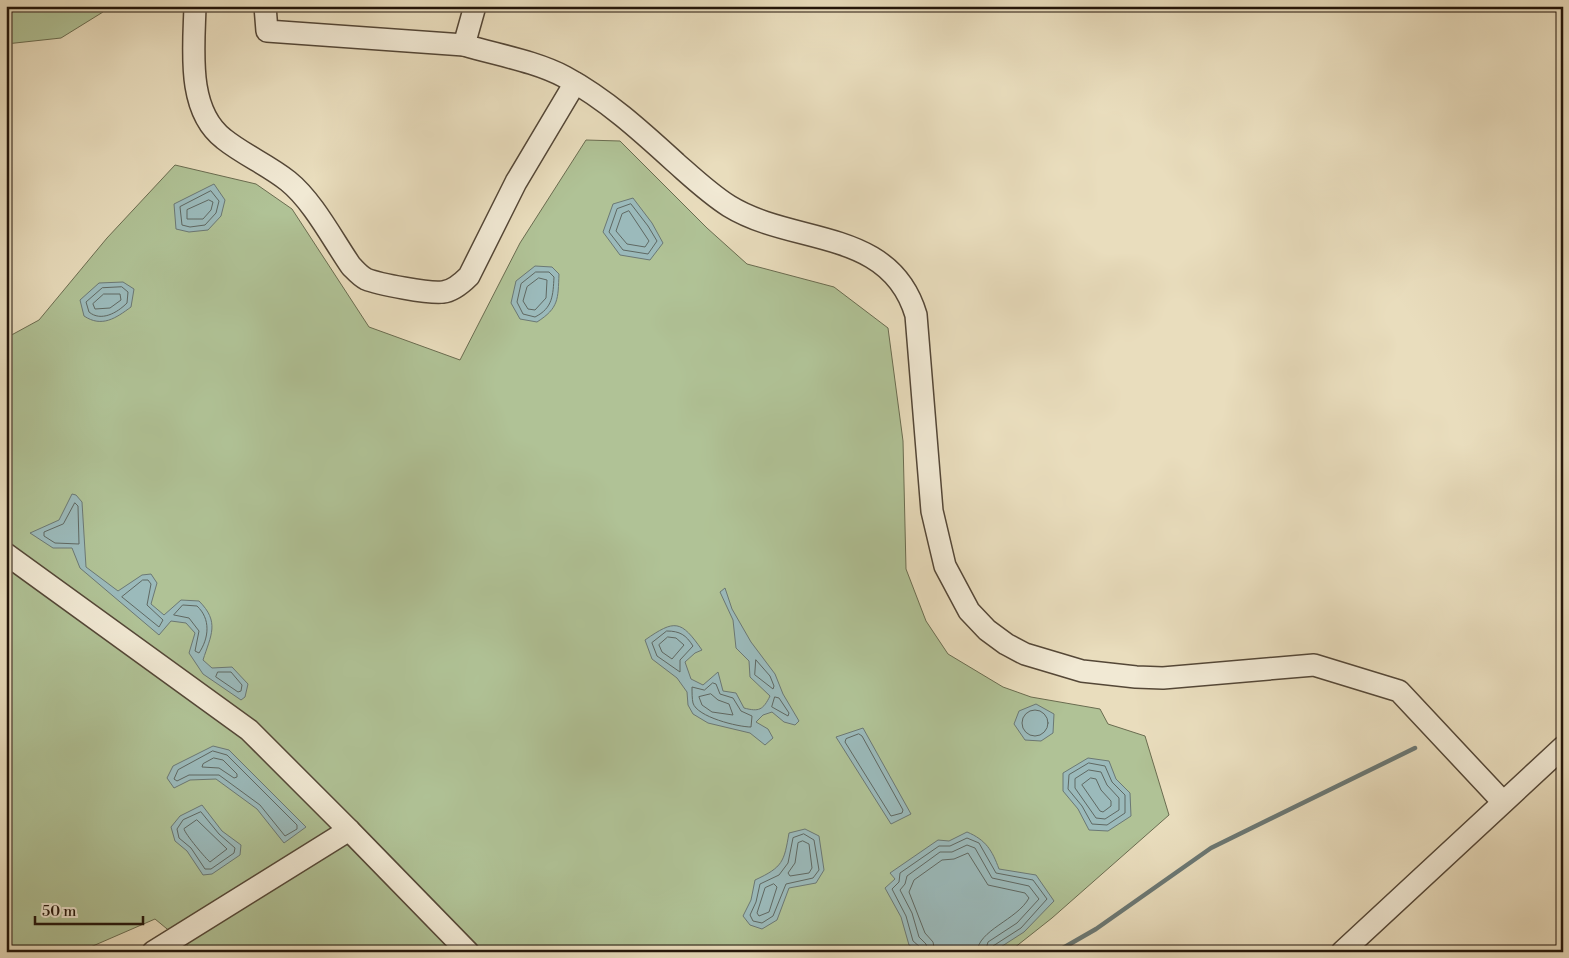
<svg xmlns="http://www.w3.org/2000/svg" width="1569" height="958" viewBox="0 0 1569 958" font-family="'Libre Bodoni',serif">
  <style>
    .green { fill: #b0c296; stroke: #6a6c50 }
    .water { fill: #9bbabb; stroke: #6b7874 }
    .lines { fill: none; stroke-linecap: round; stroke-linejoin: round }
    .shore { stroke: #5f6862; stroke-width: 1 }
    .stream { stroke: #6b7874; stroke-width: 4.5 }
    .minor-casing { stroke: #544737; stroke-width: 24 }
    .minor { stroke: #f1e9d4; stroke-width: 21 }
  </style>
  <rect width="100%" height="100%" fill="#e9ddbd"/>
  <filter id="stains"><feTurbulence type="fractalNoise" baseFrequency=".004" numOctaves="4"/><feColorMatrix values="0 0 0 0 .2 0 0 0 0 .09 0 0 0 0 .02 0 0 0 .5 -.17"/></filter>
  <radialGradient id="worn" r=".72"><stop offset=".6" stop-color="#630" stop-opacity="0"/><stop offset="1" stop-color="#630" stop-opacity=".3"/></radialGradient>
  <!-- green -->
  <g class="green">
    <path d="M6 6H103V12L61 38 6 44Z"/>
    <path d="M586 140 620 141 707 228 747 264 834 287 888 328 903 441 906 569 926 621 948 654 1003 687 1031 697 1100 709 1108 724 1145 736 1169 815 1052 918 1009 952H195L155 919 79 952H6V338L39 320 107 238 175 165 256 184 292 209 369 327 460 360 520 243Z"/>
  </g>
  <!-- water -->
  <g class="water">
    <path d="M214 184 225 200 221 216 208 230 189 232 176 229 174 204Z"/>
    <path d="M633 198 652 223 663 243 650 260 620 255 603 232 613 204Z"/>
    <path d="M535 266 552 267 559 274C558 299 559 308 537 322L520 319 511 303 516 281Z"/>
    <path d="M123 282 134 289 131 307C116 318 102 328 84 316L80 300 99 283Z"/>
    <path d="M72 494 76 495 82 502 86 567 118 591 142 575 151 574 157 583 151 604 164 615 181 600 199 601C220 622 211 635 203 660L212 668 232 667 248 684 245 697 241 700 203 674 189 653 195 633 186 623 171 621 159 635 80 568 72 548H53L30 533 59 520Z"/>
    <path d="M725 588 732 609 751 642 775 674 783 694 799 721 795 725 784 722 772 712 763 715 756 722 768 729 773 738 765 745 750 733 708 723 693 714 688 705 687 692 677 678 652 659 645 640C675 619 681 620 702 650L695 653 685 662 691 679 703 685 718 672 723 691 736 693 744 708C759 712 763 710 770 696L750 677 749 661 736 648 733 620 720 592Z"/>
    <path d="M1036 704 1054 714 1053 733 1041 741 1025 740 1014 724 1019 711Z"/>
    <path d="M863 728 911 814 891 824 836 737Z"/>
    <path d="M213 746 229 750 306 827 284 843 257 809 216 779 190 780 174 788 167 778 173 766Z"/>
    <path d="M1088 758 1109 761 1116 779 1130 793 1131 816 1108 831 1089 830 1078 809 1063 791V773Z"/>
    <path d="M202 805 222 831 241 845 240 855 212 874 203 875 187 851 175 841 171 827 180 816Z"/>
    <path d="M805 829 819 836 824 870 816 883 789 888 777 920 762 929 750 925 743 916 751 900 755 880C783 867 784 862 789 833Z"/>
    <path d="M967 832C986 840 992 850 999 869L1036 875 1054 901 1024 932 993 952H919L909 945 901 917 885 888 895 879 890 873 938 840 949 841Z"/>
  </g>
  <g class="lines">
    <!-- shore -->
    <g class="shore">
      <path d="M211 191 219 201 216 213 205 225 190 227 182 225 180 207Z"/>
      <path d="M209 200 213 202 211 210 203 219H187V210Z"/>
      <path d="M631 204 648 226 657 241 648 254 623 250 609 232 617 209Z"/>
      <path d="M629 211 649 241 645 247 627 244 616 231 622 214Z"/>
      <path d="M536 272H549L554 277C553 295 553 308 535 317L523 314 517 302 521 284Z"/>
      <path d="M539 278 547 280 546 298 535 310 528 309 523 301 527 287Z"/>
      <path d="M122 287 128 292 127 303C117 313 101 322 89 312L86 302 102 288Z"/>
      <path d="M104 294H120L121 300 110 308 95 309 93 304Z"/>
      <path d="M75 503 78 506 79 544 55 543 44 536V532L63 524Z"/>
      <path d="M143 580H148L151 584 147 605 163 620 159 627 122 597Z"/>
      <path d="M183 605 197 606C211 619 209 638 199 653L195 651 199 631 189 618 174 615Z"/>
      <path d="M667 631C680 631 686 635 693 646L680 660V672L657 656 652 643Z"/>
      <path d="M668 637 676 638 684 645 672 659 662 652 659 645Z"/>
      <path d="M756 660 770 676 774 686 773 689 755 675Z"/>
      <path d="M218 672H231L242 685 241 691 238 692 216 677Z"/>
      <path d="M713 683 716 684 720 694 733 698 741 711 752 716 751 727C738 727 697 717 693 703 692 699 692 692 692 687L704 690Z"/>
      <path d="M711 694 718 700 729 704 733 715 712 712 702 705 699 697Z"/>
      <path d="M775 697 779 698 789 713 788 716 772 707Z"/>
      <circle cx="1035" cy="723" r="13"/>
      <path d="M859 734 862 736 903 810 902 813 891 816 845 742 846 739Z"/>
      <path d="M213 751 227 755 297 825V829L285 836 260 805 219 775H189L177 781 174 779 178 770Z"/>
      <path d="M214 758 223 760 237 774V777L234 778 219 768 202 767 203 764Z"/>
      <path d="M1089 763 1105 766 1112 782 1125 795V813L1107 825 1092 824 1082 806 1068 789 1069 775Z"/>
      <path d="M1089 770 1101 772 1107 785 1119 798V810L1105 819 1096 818 1075 788V779Z"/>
      <path d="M1091 778 1096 779 1101 790 1111 801V806L1103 812 1100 811 1082 785Z"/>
      <path d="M201 812 219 834 235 848 234 853 211 869H205L191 848 179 838 177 829 183 820Z"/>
      <path d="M197 820 227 849 210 862C207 860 184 833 184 829Z"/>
      <path d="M804 834 814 840 819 870 813 878 786 884 773 916 762 923 753 921 750 915 756 902 760 884 779 875 788 863 793 838Z"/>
      <path d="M803 841 809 844 812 868 809 873 790 876 788 873 795 863 798 843Z"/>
      <path d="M774 884 777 887 769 912 759 916 757 913 765 888Z"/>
      <path d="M921 952 920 947 913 941 906 916 892 889 899 882 900 873 939 846H950L967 838 979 843 996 873 1033 880 1047 899 1021 928 993 946 991 952"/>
      <path d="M928 952 926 944 919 937 912 913 900 890 905 884 907 876 940 852H952L967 845 975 848 992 878 1029 886 1039 899 1017 923 988 942 985 952"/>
      <path d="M935 952 933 942 925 933 909 892 914 880 942 860 954 859 968 853 988 885 1025 893 1029 898C1017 920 978 930 977 952"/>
    </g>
    <!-- stream -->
    <path class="stream" d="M1056 952 1096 929 1211 848 1415 748"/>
    <defs>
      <g id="minor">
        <path d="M195 6C194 48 186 110 224 139 244 155 268 165 288 181 313 201 333 240 351 266 356 271 360 276 366 279 378 284 430 294 443 292 453 291 462 283 469 276L516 182 575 83"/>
        <path d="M265 6 267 31 464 45"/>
        <path d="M475 6 464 45C497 55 535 61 565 77 606 99 642 132 676 163 693 178 710 194 729 206 794 246 890 227 916 315L932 511 945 566 969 611 987 630 1006 644 1025 654 1082 671 1136 677 1163 678 1314 665 1399 691 1503 802"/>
        <path d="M6 554 249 730 349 830"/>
        <path d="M153 952 349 830 468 952"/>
        <path d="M1342 952 1563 747"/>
      </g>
    </defs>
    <!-- minor casing -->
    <use href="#minor" class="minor-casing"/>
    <!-- minor -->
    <use href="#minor" class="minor"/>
  </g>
  <!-- margin -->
  <rect width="1569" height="958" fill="none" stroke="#e9ddbd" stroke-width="25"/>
  <rect x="8" y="8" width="1554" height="943" fill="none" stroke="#23150a" stroke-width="2.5"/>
  <rect x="12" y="12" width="1544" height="933" fill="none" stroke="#23150a"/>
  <!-- scale -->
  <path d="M35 916v8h108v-8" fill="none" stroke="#23150a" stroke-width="2.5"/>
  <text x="42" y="916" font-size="15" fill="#23150a" stroke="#f1e9d4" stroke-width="4" paint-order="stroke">50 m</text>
  <rect width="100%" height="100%" filter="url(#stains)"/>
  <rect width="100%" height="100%" fill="url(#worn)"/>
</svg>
